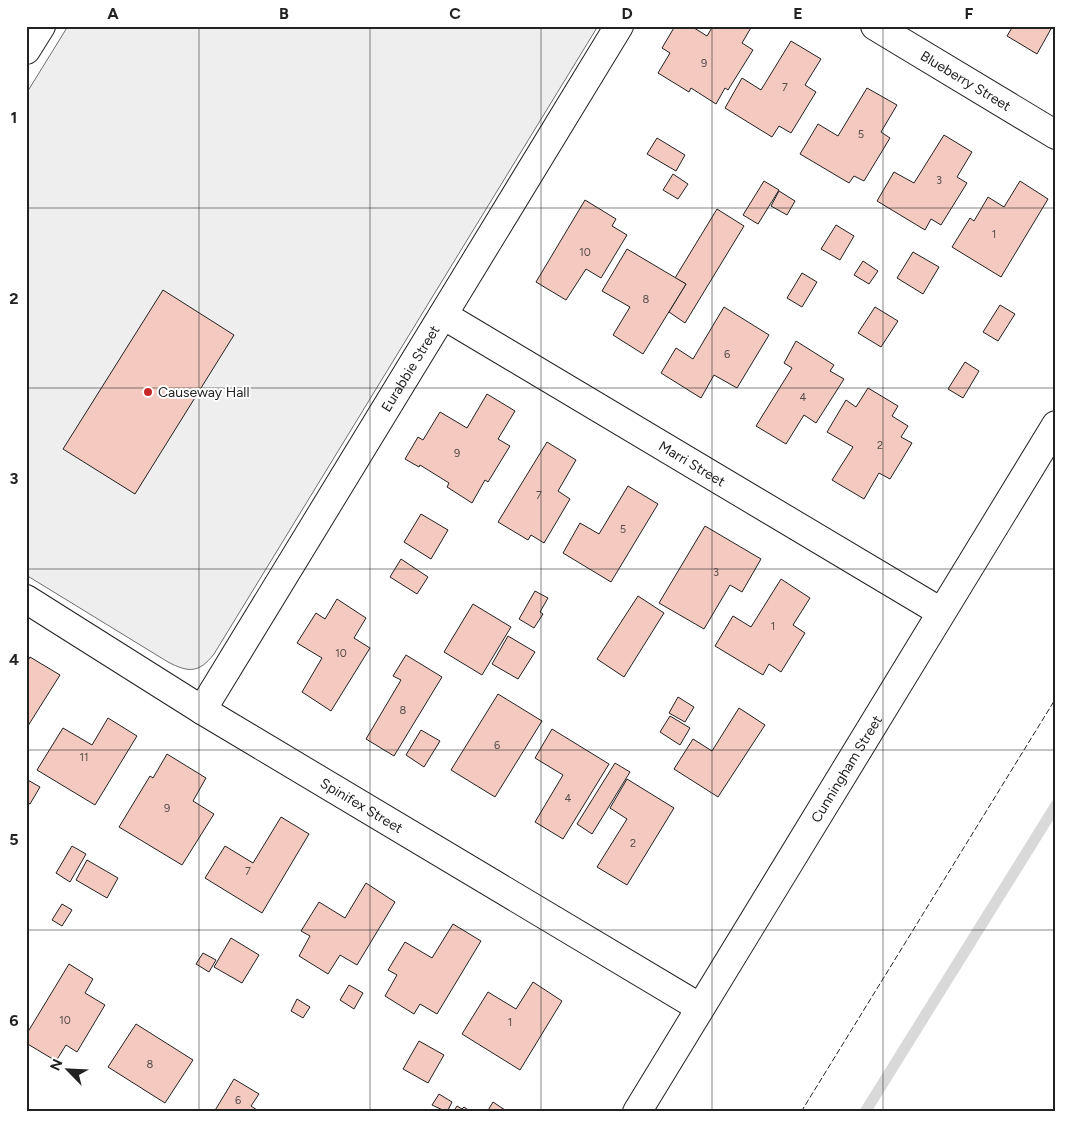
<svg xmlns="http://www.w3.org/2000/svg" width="1082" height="1138" viewBox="0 0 1082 1138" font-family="Figtree,sans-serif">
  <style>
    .green { fill: #eee; stroke: #6f6f6f }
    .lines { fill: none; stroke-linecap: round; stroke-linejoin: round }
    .stream { stroke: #d9d9d9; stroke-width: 11 }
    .building { fill: #f3c9c0; stroke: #222 }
    .minor-casing { stroke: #222; stroke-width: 30 }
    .minor { stroke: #fff; stroke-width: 28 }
    .fence { stroke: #222; stroke-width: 1; stroke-dasharray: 6 2.5; stroke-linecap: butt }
    .grid { fill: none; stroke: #222; stroke-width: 1; stroke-opacity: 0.55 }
    .poi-dot { fill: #c62828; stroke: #fff; stroke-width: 2 }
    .labels { text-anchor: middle; stroke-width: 4; stroke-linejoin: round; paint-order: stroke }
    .number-label { font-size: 11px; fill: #564c4a }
    .street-label { font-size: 14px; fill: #222; stroke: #fff }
    .poi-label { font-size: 14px; fill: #222; stroke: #fff; text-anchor: start }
    .neatline { fill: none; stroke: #222; stroke-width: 2 }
    .grid-label { font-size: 16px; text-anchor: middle; font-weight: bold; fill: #222 }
  </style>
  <rect width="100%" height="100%" fill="#fff"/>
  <!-- green -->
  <path class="green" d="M68 26H598L214 654C199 673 189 673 168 662L26 575V94Z"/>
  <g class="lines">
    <!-- stream -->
    <path class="stream" d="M865 1112 1056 805"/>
  </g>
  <!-- building -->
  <g class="building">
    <path d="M675 26H691L707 36 713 26H752L742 43 753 50 728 90 725 88 716 104 691 88 689 92 658 73 670 53 662 48Z"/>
    <path d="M1013 26H1056V29L1052 27 1037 54 1007 36Z"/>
    <path d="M791 41 821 59 805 85 816 92 791 133 779 126 772 137 725 108 742 78 761 90Z"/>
    <path d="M867 88 897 105 881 132 890 138 864 181 854 176 849 183 800 154 818 124 838 136Z"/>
    <path d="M944 135 972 152 957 177 967 183 941 225 931 219 925 230 877 201 894 172 914 183Z"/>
    <path d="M657 138 685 155 676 171 647 154Z"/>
    <path d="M673 174 688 184 678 199 663 190Z"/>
    <path d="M764 181 779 190 758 224 743 215Z"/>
    <path d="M1020 181 1048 199 1001 277 952 247 970 218 974 221 988 197 1004 207Z"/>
    <path d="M779 191 795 201 787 215 771 206Z"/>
    <path d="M585 200 616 219 612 226 627 235 601 278 586 269 566 300 536 282Z"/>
    <path d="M717 209 744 226 685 323 669 312 686 284 675 278Z"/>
    <path d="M836 225 854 236 840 260 821 249Z"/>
    <path d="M627 249 686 284 643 354 613 335 630 307 602 291Z"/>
    <path d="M913 252 939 267 923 294 897 278Z"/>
    <path d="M863 261 878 271 869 284 854 275Z"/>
    <path d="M802 273 817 282 802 307 787 298Z"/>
    <path d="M163 290 234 335 135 494 63 449Z"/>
    <path d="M1000 305 1015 314 998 341 983 332Z"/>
    <path d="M724 307 769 335 737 388 714 375 701 398 661 373 676 348 693 359Z"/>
    <path d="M875 307 898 321 881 347 858 333Z"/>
    <path d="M796 341 834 365 830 371 844 379 816 423 804 415 786 444 756 426 792 368 784 363Z"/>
    <path d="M965 362 979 371 963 398 948 389Z"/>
    <path d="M868 388 898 406 892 416 908 426 901 437 912 443 890 479 879 473 864 499 832 480 853 447 827 432 846 400 856 407Z"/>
    <path d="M487 394 515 411 498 439 510 446 488 482 485 480 472 503 447 487 449 483 420 465 419 467 405 459 418 437 423 440 440 412 467 428Z"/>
    <path d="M547 442 576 460 558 491 570 499 544 543 531 535 528 540 498 522Z"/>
    <path d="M628 486 658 504 611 582 563 553 580 523 599 534Z"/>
    <path d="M421 514 448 530 431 559 404 542Z"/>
    <path d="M705 526 761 559 742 592 730 585 704 629 659 603Z"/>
    <path d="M401 559 428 577 417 594 390 577Z"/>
    <path d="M781 579 810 598 793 625 805 633 781 672 769 664 763 675 715 646 733 616 751 627Z"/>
    <path d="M535 591 548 598 540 612 543 614 534 628 519 619Z"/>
    <path d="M638 596 664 613 624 677 597 659Z"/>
    <path d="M337 599 366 618 354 638 370 648 331 711 302 692 322 658 297 643 316 613 325 619Z"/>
    <path d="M473 604 511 627 482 675 444 652Z"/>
    <path d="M508 636 535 652 518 679 492 664Z"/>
    <path d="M406 655 442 677 394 756 366 739 401 680 393 676Z"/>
    <path d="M30 657 60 675 26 729V664Z"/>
    <path d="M498 694 542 721 495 797 451 770Z"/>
    <path d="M678 697 694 707 685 722 669 713Z"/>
    <path d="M739 708 765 725 718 797 674 769 693 739 712 751Z"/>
    <path d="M670 716 690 728 680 745 660 732Z"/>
    <path d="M108 718 137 736 95 805 37 770 63 728 92 745Z"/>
    <path d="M552 729 609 764 563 839 535 822 563 775 535 758Z"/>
    <path d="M421 730 440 741 424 767 406 755Z"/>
    <path d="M167 754 206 778 193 801 214 814 182 865 119 827 150 776 153 778Z"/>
    <path d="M615 763 630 772 592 834 577 824Z"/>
    <path d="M26 779 40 787 30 804 26 802Z"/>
    <path d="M627 779 674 808 627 885 597 867 627 819 610 808Z"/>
    <path d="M281 817 309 834 262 913 205 878 225 846 253 863Z"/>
    <path d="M72 846 86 854 70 882 56 873Z"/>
    <path d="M87 860 118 878 107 898 76 880Z"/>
    <path d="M366 883 395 902 357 965 340 955 328 974 299 956 310 936 301 931 319 902 345 918Z"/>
    <path d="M62 904 72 910 62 926 52 920Z"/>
    <path d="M453 924 481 941 437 1014 420 1004 414 1014 385 996 397 975 388 970 405 942 432 958Z"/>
    <path d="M231 938 259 955 242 983 214 967Z"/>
    <path d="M203 953 216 960 209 972 196 964Z"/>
    <path d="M69 964 93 979 85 993 105 1005 77 1052 66 1045 56 1061 26 1043V1035Z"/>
    <path d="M533 982 562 1001 520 1070 462 1034 488 992 516 1009Z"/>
    <path d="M349 985 363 993 354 1009 340 1000Z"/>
    <path d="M297 999 310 1007 303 1018 291 1011Z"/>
    <path d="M136 1024 193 1060 165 1103 108 1067Z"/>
    <path d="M419 1041 444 1055 428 1083 403 1069Z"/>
    <path d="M234 1079 259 1094 251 1106 260 1112H214Z"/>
    <path d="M439 1094 452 1102 447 1112 432 1105Z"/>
    <path d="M493 1102 508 1112H487Z"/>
    <path d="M457 1106 462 1109 464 1107 471 1112H453Z"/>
  </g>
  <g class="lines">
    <defs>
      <g id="minor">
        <path id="s1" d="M875 26 1056 135"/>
        <path d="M26 50 41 26"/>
        <path id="s2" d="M443 315 941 612"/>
        <path id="s3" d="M26 599 202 710 699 1007"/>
        <path id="s4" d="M202 710 619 26"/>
        <path id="s5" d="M637 1112 1056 425"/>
      </g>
    </defs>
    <!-- minor casing -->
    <use href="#minor" class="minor-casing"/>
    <!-- minor -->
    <use href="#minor" class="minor"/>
    <!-- fence -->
    <path class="fence" d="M801 1112 1056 698"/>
  </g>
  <!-- grid -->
  <path class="grid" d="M199 26V1112M370 26V1112M541 26V1112M712 26V1112M883 26V1112M26 208H1056M26 388H1056M26 569H1056M26 750H1056M26 930H1056"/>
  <!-- markers -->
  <circle class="poi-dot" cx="148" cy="392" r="5"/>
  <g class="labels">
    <!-- number labels -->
    <g class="number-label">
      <text x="704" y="67">9</text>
      <text x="785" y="91">7</text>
      <text x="861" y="138">5</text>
      <text x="939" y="184">3</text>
      <text x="994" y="238">1</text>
      <text x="585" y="256">10</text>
      <text x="646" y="303">8</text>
      <text x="727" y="358">6</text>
      <text x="803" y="401">4</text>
      <text x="880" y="449">2</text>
      <text x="457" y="457">9</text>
      <text x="539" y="499">7</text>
      <text x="623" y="533">5</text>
      <text x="716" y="576">3</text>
      <text x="773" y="630">1</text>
      <text x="341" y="657">10</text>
      <text x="403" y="714">8</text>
      <text x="497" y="749">6</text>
      <text x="84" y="761">11</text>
      <text x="568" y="802">4</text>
      <text x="167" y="812">9</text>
      <text x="633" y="847">2</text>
      <text x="248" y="875">7</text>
      <text x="65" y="1024">10</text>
      <text x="510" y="1026">1</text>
      <text x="150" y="1068">8</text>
      <text x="238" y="1104">6</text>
    </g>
    <!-- street labels -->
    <g class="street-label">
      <text dy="5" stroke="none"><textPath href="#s1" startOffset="106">Blueberry Street</textPath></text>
      <text dy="5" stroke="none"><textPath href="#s4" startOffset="400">Eurabbie Street</textPath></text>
      <text dy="5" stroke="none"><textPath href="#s2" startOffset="290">Marri Street</textPath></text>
      <text dy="5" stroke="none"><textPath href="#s5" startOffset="402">Cunningham Street</textPath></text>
      <text dy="5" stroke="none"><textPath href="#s3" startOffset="394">Spinifex Street</textPath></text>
    </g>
    <!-- poi labels -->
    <g class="poi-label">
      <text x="158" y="397">Causeway Hall</text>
    </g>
  </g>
  <!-- border -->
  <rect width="1082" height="1138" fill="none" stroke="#ffffff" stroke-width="55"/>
  <!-- north arrow -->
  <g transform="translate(68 1070) rotate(294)" stroke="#ffffff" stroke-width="4" paint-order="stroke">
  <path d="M0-4L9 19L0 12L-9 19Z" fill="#222222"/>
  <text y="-8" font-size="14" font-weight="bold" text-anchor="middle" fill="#222222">N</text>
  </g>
  <rect x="28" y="28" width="1026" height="1082" class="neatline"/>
  <g class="grid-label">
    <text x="113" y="19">A</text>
    <text x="284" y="19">B</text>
    <text x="455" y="19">C</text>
    <text x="627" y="19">D</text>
    <text x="798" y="19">E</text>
    <text x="969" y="19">F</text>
    <text x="14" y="123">1</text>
    <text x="14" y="304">2</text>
    <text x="14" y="484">3</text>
    <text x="14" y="665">4</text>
    <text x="14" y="845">5</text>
    <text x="14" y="1026">6</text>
  </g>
</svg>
